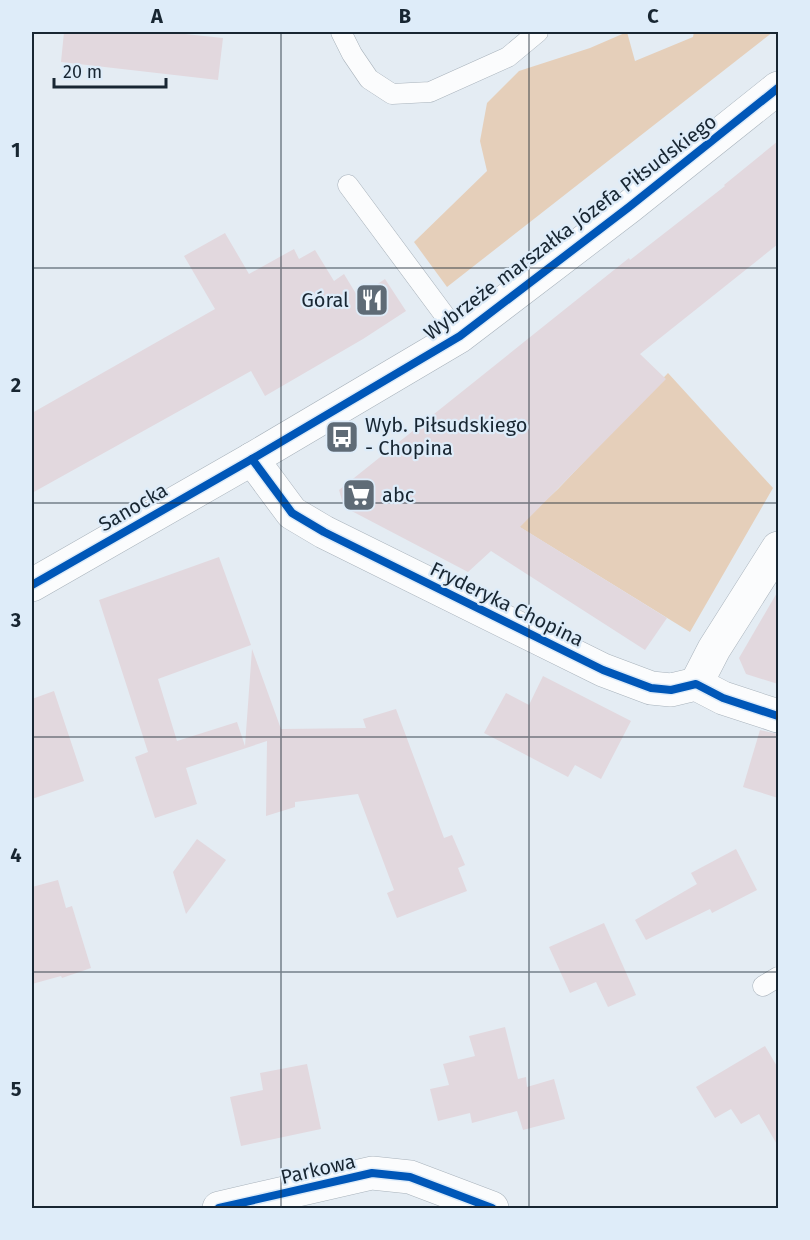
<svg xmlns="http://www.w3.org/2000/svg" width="810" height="1240" viewBox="0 0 810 1240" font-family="'Fira Sans',sans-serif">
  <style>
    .green { fill: #e5cfba }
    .building { fill: #e2d8de }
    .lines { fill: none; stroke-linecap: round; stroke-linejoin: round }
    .lane-casing { stroke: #a8b2bb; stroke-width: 21 }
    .street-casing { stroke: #a8b2bb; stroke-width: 34 }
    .primary-casing { stroke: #a8b2bb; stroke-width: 34 }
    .lane { stroke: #fbfcfd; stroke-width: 20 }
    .street { stroke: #fbfcfd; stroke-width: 33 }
    .primary { stroke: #fbfcfd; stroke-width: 33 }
    .cycleway-casing { stroke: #deecf9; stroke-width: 11 }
    .cycleway { stroke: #0057b8; stroke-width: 8 }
    .grid { fill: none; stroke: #182632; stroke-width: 1.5; stroke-opacity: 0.55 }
    .labels { text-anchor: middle; stroke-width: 4.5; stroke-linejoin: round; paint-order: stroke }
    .street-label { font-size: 20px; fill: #182632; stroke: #deecf9 }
    .poi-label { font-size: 20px; fill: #182632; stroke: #deecf9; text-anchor: start }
    .neatline { fill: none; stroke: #182632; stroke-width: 2 }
    .grid-label { font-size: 20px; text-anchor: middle; font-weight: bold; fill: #182632 }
  </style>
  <rect width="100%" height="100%" fill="#e4ecf3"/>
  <!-- green -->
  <g class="green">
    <path d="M627 32 635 61 693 37 694 32H773L447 287 414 242 487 171 480 141 487 103 519 71 590 48Z"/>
    <path d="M668 373 773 488 690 632 518 526 558 489Z"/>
  </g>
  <!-- building -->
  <g class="building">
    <path d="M64 32H166L223 38 218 80 61 62Z"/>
    <path d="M778 141V244L640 354 666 379 520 527 667 618 645 650 491 551 468 572 344 507 339 490 629 258 630 260 725 186 724 185Z"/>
    <path d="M225 233 249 274 294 249 299 259 315 250 334 281 344 274 358 297 385 279 406 311 363 339 265 396 251 371 32 493V413L215 309 184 256Z"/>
    <path d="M219 557 251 645 158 679 177 741 237 722 245 746 252 649 281 729 366 728 363 719 396 709 444 838 452 835 465 865 458 868 467 891 397 918 387 893 394 890 358 794 295 802V807L266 816 267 741 186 768 197 804 155 818 135 757 148 752 99 600Z"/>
    <path d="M778 591V684L746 674 739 658Z"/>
    <path d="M543 676 631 721 601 779 575 765 568 777 484 733 506 693 529 705Z"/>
    <path d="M54 691 84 781 32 799V699Z"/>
    <path d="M760 730 778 734V798L743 787Z"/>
    <path d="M197 839 226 860 186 914 173 872Z"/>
    <path d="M736 849 757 890 712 913 710 909 646 940 635 920 697 884 691 873Z"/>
    <path d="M58 880 66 908 72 906 91 968 62 978 61 976 32 984V887Z"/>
    <path d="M604 923 636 995 608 1007 596 982 570 993 549 947Z"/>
    <path d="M505 1027 518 1079 526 1077 527 1087 554 1079 565 1119 523 1130 517 1111 472 1123 470 1113 438 1121 430 1089 449 1085 443 1064 475 1056 469 1036Z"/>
    <path d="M765 1046 778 1068V1146L759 1114 741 1124 731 1109 715 1118 696 1087Z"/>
    <path d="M307 1064 321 1129 241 1146 230 1097 263 1090 260 1073Z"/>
  </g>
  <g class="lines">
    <defs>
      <g id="lane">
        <path d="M341 32 352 54 369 79 392 94 430 92 508 57 538 32"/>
        <path d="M348 185 460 336"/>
        <path d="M763 986 778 977"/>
      </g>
      <g id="street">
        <path d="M252 459 292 513 324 532 603 670 651 688 671 690 696 684 723 698 778 716"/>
        <path d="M696 684 714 649 778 548"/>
        <path d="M219 1208 372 1173 410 1177 492 1208"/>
      </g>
      <path id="primary" d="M32 585 252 459 460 336 629 207 778 88"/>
    </defs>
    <!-- lane casing -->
    <use href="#lane" class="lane-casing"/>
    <!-- street casing -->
    <use href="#street" class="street-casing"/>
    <!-- primary casing -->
    <use href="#primary" class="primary-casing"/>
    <!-- lane -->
    <use href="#lane" class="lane"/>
    <!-- street -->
    <use href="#street" class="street"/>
    <!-- primary -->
    <use href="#primary" class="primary"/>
    <defs>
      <g id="cycleway">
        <path d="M252 459 292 513 324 532 603 670 651 688 671 690 696 684 723 698 778 716"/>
        <path d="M32 585 252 459 460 336 629 207 778 88"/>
        <path d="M219 1208 372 1173 410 1177 492 1208"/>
      </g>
    </defs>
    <!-- cycleway casing -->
    <use href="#cycleway" class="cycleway-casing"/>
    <!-- cycleway -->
    <use href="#cycleway" class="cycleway"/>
  </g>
  <!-- grid -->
  <path class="grid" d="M281 32V1208M529 32V1208M32 268H778M32 503H778M32 737H778M32 972H778"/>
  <!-- icons -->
  <defs>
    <symbol id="restaurant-square" viewBox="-11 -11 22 22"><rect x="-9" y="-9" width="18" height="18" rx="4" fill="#5f6b76" stroke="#deecf9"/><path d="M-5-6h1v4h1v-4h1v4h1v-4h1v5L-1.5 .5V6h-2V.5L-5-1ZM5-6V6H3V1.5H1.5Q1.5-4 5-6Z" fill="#fff"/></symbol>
    <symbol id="bus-square" viewBox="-11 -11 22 22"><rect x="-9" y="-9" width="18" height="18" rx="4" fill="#5f6b76" stroke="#deecf9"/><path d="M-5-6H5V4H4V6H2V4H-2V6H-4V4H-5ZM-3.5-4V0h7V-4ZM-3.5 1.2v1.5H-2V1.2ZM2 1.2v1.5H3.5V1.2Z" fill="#fff"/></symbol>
    <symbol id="supermarket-square" viewBox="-11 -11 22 22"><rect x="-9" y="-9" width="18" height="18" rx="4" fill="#5f6b76" stroke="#deecf9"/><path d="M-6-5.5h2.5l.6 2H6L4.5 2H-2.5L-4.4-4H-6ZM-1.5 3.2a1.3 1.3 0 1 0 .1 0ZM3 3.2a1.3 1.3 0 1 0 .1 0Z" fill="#fff"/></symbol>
  </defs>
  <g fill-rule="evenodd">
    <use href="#restaurant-square" x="353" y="281" width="38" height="38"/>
    <use href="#bus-square" x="323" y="418" width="38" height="38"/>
    <use href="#supermarket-square" x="340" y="476" width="38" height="38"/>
  </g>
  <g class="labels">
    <!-- street labels -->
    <g class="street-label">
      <text transform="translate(570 227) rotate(-37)" y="7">Wybrzeże marszałka Józefa Piłsudskiego</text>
      <text transform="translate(133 507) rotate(-30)" y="7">Sanocka</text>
      <text transform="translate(507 604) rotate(26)" y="7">Fryderyka Chopina</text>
      <text transform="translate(318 1169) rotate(-13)" y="7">Parkowa</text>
    </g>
    <!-- poi labels -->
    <g class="poi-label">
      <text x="349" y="307" text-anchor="end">Góral</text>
      <text x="365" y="432">Wyb. Piłsudskiego<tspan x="365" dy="23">- Chopina</tspan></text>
      <text x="382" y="502">abc</text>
    </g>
  </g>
  <!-- border -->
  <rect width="810" height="1240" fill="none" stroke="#deecf9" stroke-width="66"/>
  <!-- scale -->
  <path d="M54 78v9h112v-9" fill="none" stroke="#182632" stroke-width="3"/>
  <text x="63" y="78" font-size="18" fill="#182632" stroke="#deecf9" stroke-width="4.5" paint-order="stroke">20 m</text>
  <rect x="33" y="33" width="744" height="1174" class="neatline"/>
  <g class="grid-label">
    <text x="157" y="23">A</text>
    <text x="405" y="23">B</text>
    <text x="653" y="23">C</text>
    <text x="16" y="157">1</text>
    <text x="16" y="392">2</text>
    <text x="16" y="627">3</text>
    <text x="16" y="862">4</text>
    <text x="16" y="1096">5</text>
  </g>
</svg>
